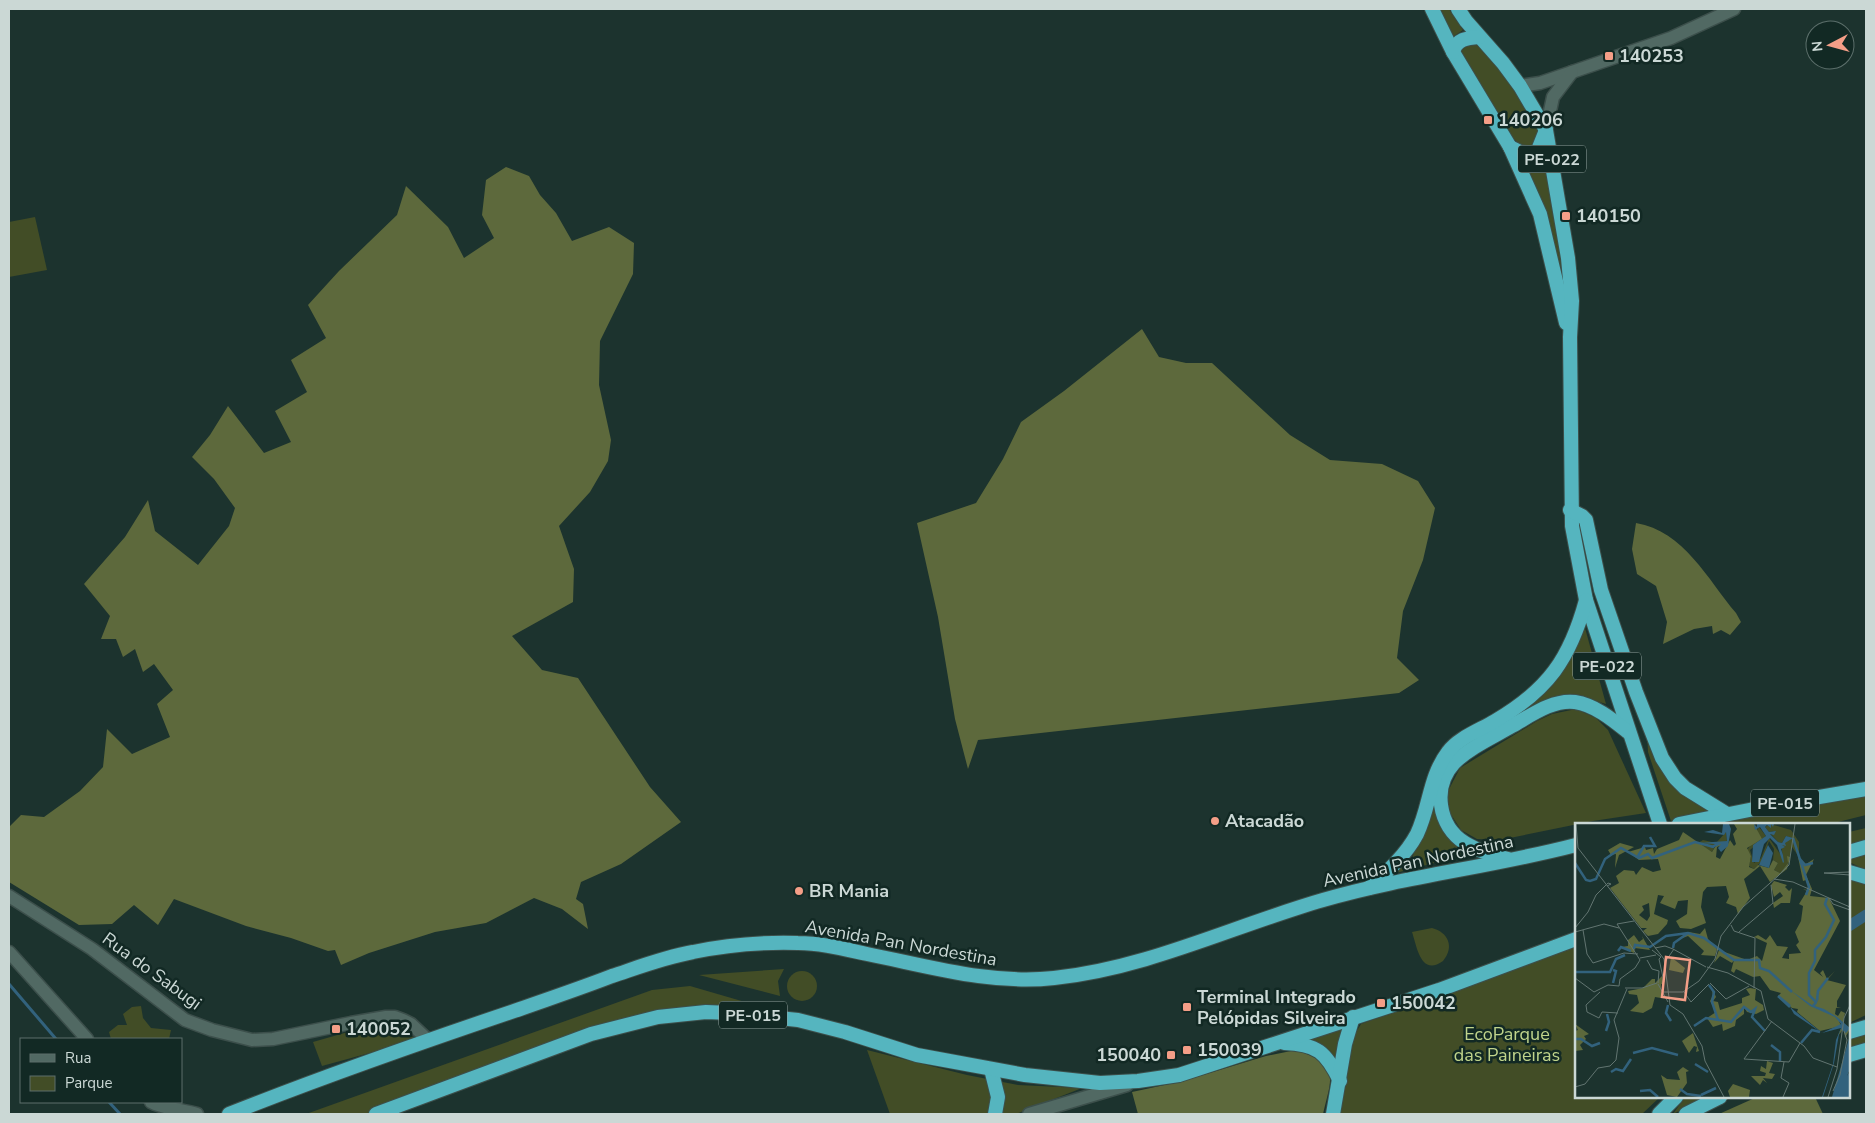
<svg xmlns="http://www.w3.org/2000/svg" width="1875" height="1123" viewBox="0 0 1875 1123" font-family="'Nunito Sans',sans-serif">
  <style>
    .green { fill: #424d26 }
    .forest { fill: #5d693c }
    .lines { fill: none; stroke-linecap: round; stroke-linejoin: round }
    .stream { stroke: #32627d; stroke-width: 3 }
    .canal { stroke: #32627d; stroke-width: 11 }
    .tertiary-casing { stroke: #3c4f4b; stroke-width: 15 }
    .secondary-casing { stroke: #3c4f4b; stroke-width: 15 }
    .trunk-casing { stroke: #3c4f4b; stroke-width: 16 }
    .tertiary { stroke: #516963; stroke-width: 12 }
    .secondary { stroke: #516963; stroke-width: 12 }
    .trunk { stroke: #55b5bf; stroke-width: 14 }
    .poi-dot { fill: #f49e87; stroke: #122924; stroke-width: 2 }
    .labels { text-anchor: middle; stroke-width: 5; stroke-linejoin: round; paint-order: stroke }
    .shield { fill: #122924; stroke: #94a4a0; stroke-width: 1 }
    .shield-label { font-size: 16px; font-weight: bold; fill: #cbd8d5 }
    .poi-label { font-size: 18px; font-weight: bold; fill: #cbd8d5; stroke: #122924; text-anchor: start }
    .street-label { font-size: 18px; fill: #cbd8d5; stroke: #122924 }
    .park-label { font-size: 18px; fill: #c0d48b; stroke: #122924 }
    .inset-river { fill: none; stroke: #32627d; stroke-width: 2.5 }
    .inset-road { fill: none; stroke: #627571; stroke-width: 1 }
    .view { fill: #f49e87; fill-opacity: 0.15; stroke: #f49e87; stroke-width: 2.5 }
    .inset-edge { fill: none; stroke: #cbd8d5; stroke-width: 2.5 }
  </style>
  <rect width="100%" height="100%" fill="#1c332e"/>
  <!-- green -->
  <g class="green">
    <path d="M1436 9H1449L1463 30 1450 39Z"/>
    <path d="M1461 40 1480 45 1510 77 1539 130 1535 145 1525 149C1495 125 1477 86 1457 54Z"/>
    <path d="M1545 145 1564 254 1563 301 1516 151Z"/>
    <path d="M35 217 47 270 9 277V222Z"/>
    <path d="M1585 628 1606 704 1576 695 1554 699 1444 773 1448 832 1465 855 1388 875 1412 858 1423 830 1436 779 1497 723 1576 643Z"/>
    <path d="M1576 709 1596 718 1608 730 1646 813 1593 821 1500 840 1477 839 1461 830 1450 813 1447 793 1460 768 1537 721 1552 714Z"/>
    <path d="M1647 732 1661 764 1717 813 1671 821 1648 752Z"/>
    <path d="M1866 795V815L1830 824H1714L1727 819Z"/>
    <path d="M1866 828V843L1849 847V832Z"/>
    <path d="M1866 853V870L1849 862V858Z"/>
    <path d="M1849 879 1866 885V1015L1849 1023Z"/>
    <path d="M1432 928C1448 932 1455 947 1443 961 1421 977 1417 947 1412 932Z"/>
    <path d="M1576 946V1097H1660L1642 1114H1338L1351 1040 1361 1024Z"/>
    <path d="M784 969 778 981 780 996 699 975Z"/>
    <circle cx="802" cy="986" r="15"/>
    <path d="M690 986 773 1010 678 1009 434 1089 369 1114H306L652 990Z"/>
    <path d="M141 1006 143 1018 151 1028 171 1030 169 1039H111L109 1032 118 1025H127L123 1014 132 1007Z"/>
    <path d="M1348 1022 1334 1061 1301 1038Z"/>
    <path d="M369 1026C389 1026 400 1026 417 1040L322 1066 313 1042Z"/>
    <path d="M1866 1032V1045L1849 1050V1037Z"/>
    <path d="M867 1050 967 1075 1018 1085 1082 1088 1016 1114H890Z"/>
    <path d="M1685 1097H1708L1673 1114Z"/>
  </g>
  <!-- forest -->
  <g class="forest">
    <path d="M506 167 529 176 540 195 556 213 572 241 609 227 634 243 633 274 600 341 599 385 611 440 608 461 590 492 559 526 574 569 573 602 512 636 542 670 578 678 650 787 681 822 621 864 581 882 576 899 583 904 588 929 562 909 534 898 486 923 435 932 369 953 341 965 335 950 328 951 291 938 246 926 174 899 158 925 134 905 112 924 79 925 9 882V827L21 815 44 817 80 791 103 767 107 729 132 754 170 737 157 704 173 690 154 664 143 672 135 649 123 657 116 639H101L110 616 84 584 125 537 148 500 155 531 198 565 229 526 235 508 214 479 192 457 210 435 228 406 264 453 291 442 275 411 307 392 291 360 326 338 308 305 339 271 397 215 406 186 448 227 464 258 494 238 482 215 486 180Z"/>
    <path d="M1142 329 1159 357 1186 363H1212L1290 435 1330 460 1382 464 1418 481 1435 508 1423 560 1403 611 1397 658 1419 680 1399 693 978 740 968 769 955 719 938 617 917 523 976 503 1003 459 1021 422 1064 391Z"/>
    <path d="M1636 523C1684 531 1708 580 1736 613L1741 622 1730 635 1721 630 1713 634 1712 626 1694 629 1663 644 1667 622 1656 586 1637 574 1632 549Z"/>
    <path d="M1296 1050C1340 1065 1332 1076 1323 1114H1138L1132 1092 1183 1081 1266 1056Z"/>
    <path d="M1757 1097H1815L1823 1114H1719Z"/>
  </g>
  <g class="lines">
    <!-- stream -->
    <g class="stream">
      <path d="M9 984 56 1039"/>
      <path d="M109 1102 120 1114"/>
    </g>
    <!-- canal -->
    <path class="canal" d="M1849 926 1866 915"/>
    <defs>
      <path id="tertiary" d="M9 896 92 949 185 1020 212 1030 252 1040 273 1039 351 1023 386 1017H395L403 1020 411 1024 428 1040"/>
      <g id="secondary">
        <path d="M1520 86 1540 83 1671 38 1734 9"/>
        <path d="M1546 130 1553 97 1572 72"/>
        <path d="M9 952 87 1039"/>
        <path d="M151 1102C161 1108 184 1110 197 1114"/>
        <path d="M1029 1114 1127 1085"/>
      </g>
      <g id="trunk">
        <path d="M1432 9 1453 52 1510 147 1540 214 1566 323"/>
        <path d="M1458 9 1466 21 1503 63 1520 86 1546 130 1568 258 1572 301 1570 337 1572 526 1586 600 1660 824"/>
        <path d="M1453 52C1456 39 1467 38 1479 37"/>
        <path d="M1510 147 1520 152 1532 154 1538 150 1546 130"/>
        <path d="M1570 510 1582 516 1586 520 1601 590 1636 692 1662 758 1675 778 1685 788 1727 814"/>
        <path d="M1679 824 1790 802 1866 789"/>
        <path d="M1849 852 1866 847"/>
        <path d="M1508 859C1493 855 1478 851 1465 843 1438 826 1432 787 1454 763 1469 748 1493 737 1512 726 1530 716 1553 699 1575 702 1595 705 1613 720 1628 732"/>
        <path d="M1849 872 1866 877"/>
        <path d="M1369 888C1387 872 1406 855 1417 834 1430 807 1429 777 1448 752 1458 738 1480 730 1495 721 1548 690 1570 659 1586 600"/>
        <path d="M1849 1032 1866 1027"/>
        <path d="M1284 1043C1317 1044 1326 1052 1340 1081"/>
        <path d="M1849 1055 1866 1050"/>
        <path d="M991 1069 998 1097 995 1114"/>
        <path d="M229 1114C325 1076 422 1042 520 1009 551 998 581 988 612 976 639 967 665 957 693 952 726 945 764 942 798 943 821 943 844 949 867 954 928 966 991 985 1054 978 1148 968 1233 926 1323 900 1406 876 1492 867 1576 845"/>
        <path d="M376 1114 591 1034 658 1017 706 1012 731 1013 798 1020 845 1032 917 1055 1025 1075 1100 1083 1138 1081 1179 1075 1439 990 1576 939"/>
        <path d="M1333 1114 1345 1044 1353 1017"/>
        <path d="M1659 1114 1676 1097"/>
        <path d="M1686 1114 1720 1097"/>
      </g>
    </defs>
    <!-- tertiary casing -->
    <use href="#tertiary" class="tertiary-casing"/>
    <!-- secondary casing -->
    <use href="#secondary" class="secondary-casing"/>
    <!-- trunk casing -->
    <use href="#trunk" class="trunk-casing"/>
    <!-- tertiary -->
    <use href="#tertiary" class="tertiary"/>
    <!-- secondary -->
    <use href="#secondary" class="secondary"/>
    <!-- trunk -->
    <use href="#trunk" class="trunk"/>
  </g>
  <!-- markers -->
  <g class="poi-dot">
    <rect x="1604" y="51" width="10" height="10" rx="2.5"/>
    <rect x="1483" y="115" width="10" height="10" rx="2.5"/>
    <rect x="1561" y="211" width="10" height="10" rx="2.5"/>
    <circle cx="1215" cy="821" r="5"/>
    <circle cx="799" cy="891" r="5"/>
    <rect x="1376" y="998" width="10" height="10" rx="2.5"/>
    <rect x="1182" y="1002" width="10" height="10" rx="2.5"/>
    <rect x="331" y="1024" width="10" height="10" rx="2.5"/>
    <rect x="1182" y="1045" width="10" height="10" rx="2.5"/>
    <rect x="1166" y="1050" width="10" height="10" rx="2.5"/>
  </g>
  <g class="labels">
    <!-- shield labels -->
    <g class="shield">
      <rect x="1518" y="145.5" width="68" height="27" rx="4"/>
      <rect x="1573" y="652.5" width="68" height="27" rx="4"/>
      <rect x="1751" y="789.5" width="68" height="27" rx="4"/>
      <rect x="719" y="1001.5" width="68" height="27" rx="4"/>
    </g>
    <g class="shield-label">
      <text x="1552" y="165">PE-022</text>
      <text x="1607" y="672">PE-022</text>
      <text x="1785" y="809">PE-015</text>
      <text x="753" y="1021">PE-015</text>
    </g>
    <!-- poi labels -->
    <g class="poi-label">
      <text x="1619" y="62">140253</text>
      <text x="1498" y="126">140206</text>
      <text x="1576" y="222">140150</text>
      <text x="1225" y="827">Atacadão</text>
      <text x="809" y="897">BR Mania</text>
      <text x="1197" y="1003">Terminal Integrado<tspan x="1197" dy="21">Pelópidas Silveira</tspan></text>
      <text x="1391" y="1009">150042</text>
      <text x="346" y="1035">140052</text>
      <text x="1197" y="1056">150039</text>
      <text x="1161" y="1061" text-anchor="end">150040</text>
    </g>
    <!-- street labels -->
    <g class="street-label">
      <text transform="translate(1418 861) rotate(-12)" y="6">Avenida Pan Nordestina</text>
      <text transform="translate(901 943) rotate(10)" y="6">Avenida Pan Nordestina</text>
      <text transform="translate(152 971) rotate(36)" y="6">Rua do Sabugi</text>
    </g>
    <!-- park labels -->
    <g class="park-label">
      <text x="1507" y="1040">EcoParque<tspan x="1507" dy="21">das Paineiras</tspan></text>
    </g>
  </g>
  <!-- overview -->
  <g transform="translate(1575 823)">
    <rect width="275" height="275" fill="#1c332e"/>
    <path d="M195 1 216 7 224 19V34L217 24 213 40 205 50 199 47 203 40 198 37 199 26 194 18 187 38 179 46 174 43 176 33 172 27 177 20 186 17 182 7 184 4 191 13 175 27 179 40 186 35 194 15 208 35 206 22 216 15 211 13 207 20 203 19 195 10 200 8 194 9 190 4ZM151 9 152 18 141 21 137 29 123 20 128 17 141 20Z" fill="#424d26"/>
    <path d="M159 1H179L187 16 172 25 176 33 174 44 179 46 183 42 194 45 198 37 203 40 199 47 205 50 213 40 212 33 215 34 212 46 195 59 185 43 169 56 175 75 163 91 161 84 151 80 154 74 151 63 132 64 128 69 126 84 131 100 116 106 105 105 101 98 112 91 113 77 103 78 100 86 85 80 89 73 83 72 79 91 93 97 92 101 83 111 73 113 68 108 72 105H66L35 65 44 60 41 53 49 47 59 48 61 52 67 44 78 49 86 47 83 36 64 37 53 29 70 24 71 27 78 25 79 31 82 26 104 17 108 9 137 29 140 24 144 21 152 20 142 24 141 34 145 36 155 17 159 23 161 21 158 11 162 6ZM74 80 75 93 72 98 64 92 69 87 67 83ZM45 20 59 24 44 32 40 45 41 31 36 32 33 27ZM223 34 231 41 239 36 231 52 237 66 235 73 254 75 265 98 239 147 248 154 245 150 248 147 252 156 260 148 252 157 271 162 262 178V184H266L261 185 260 191 263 193 266 188 270 190 268 200 275 206 270 215 269 205 263 213 268 200 264 198 266 203 245 208 222 189 223 186 217 185 203 173 206 170 195 167 185 153 178 154 161 146 159 150 156 148 159 137 157 140 145 133 139 140 144 127 172 137 182 133 187 138 192 120 179 114 183 112 191 117 195 112 202 123 213 124 207 135 214 136V131L226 130 221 122 224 119 220 109 226 98 228 83 224 81 232 68 228 66 232 67 233 63 231 57 228 58ZM199 58 212 62 210 64 214 68 217 65 215 80H206L199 85 198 80 208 73 205 69 199 74 196 62ZM130 105 133 116 142 126 140 133 126 132 129 128 113 113 105 116 114 109 125 111ZM59 112 64 119 68 116 67 113 75 127 60 125 59 130 46 124 53 123V117ZM96 134 110 145 108 150 94 147ZM87 153 89 162 86 161V175L80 174 77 185 68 190 55 188 64 180 62 172 54 171 53 168 68 165 77 156H80V160ZM136 164 138 167 141 174 138 178 143 179 145 187 167 180V175L175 172 171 166 175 165 181 166 180 177 188 182 189 187 181 191 172 189 169 184V191L161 197 160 203 148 208 147 201 138 204 132 195 141 189 135 178 138 172ZM0 201 14 211 9 213 11 216 5 222 8 227 0 228V208L3 207ZM118 210 124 228 121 229 122 224 119 223 114 230 107 218ZM192 238 198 240 194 250 200 251 197 256 188 255 192 260 188 257 185 262 176 253H190L191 250 185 248 186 243 191 246ZM108 244 114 248 111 249 112 260 102 274 92 272 86 252 92 256 105 257 102 249ZM158 261 175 267 174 274H155L153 268Z" fill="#5d693c" fill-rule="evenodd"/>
    <path d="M148 1H154L156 6 153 23 146 29 143 25 146 21 138 25 135 24 140 21 124 20 152 18 151 9 149 12 129 9 138 7 147 10ZM179 1 182 4V1H199L198 4 196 1V5L192 2 190 4 194 9 201 8 199 12 195 11 203 19 207 20 211 13 218 15 210 20 211 23 207 22 210 24 206 26 208 32 209 39 208 40 202 22 195 15 189 21 184 39H177L178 22 191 13 185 4 180 7ZM193 22 198 30 194 45 184 42ZM215 167 237 182 244 175 240 183 249 186 262 194 275 205 271 210 266 206 264 211 259 240 248 274H247L258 241 261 217 266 205 247 210 219 191 215 184 247 210 266 201 260 194 235 183ZM275 212V246L272 253 275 248V274H257Z" fill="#32627d"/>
    <path class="inset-river" d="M218 15 234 64 231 72M63 33 69 23H80L75 14M225 36 230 42 238 40M0 40 11 57 15 58 21 56 30 36 46 25 64 35 73 31 77 35 120 19 139 24M98 125 99 120 113 110M59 126 60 122 75 124 91 113 113 110 129 115 159 137H184L185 145 194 148 217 169M43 128 46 124 56 128M0 149H35L41 136 50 132M38 160 41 148 38 147M134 162 139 169 137 179 143 197M242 177 243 168 253 155M240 181 241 179 234 172V150L240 138V127L251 114 259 97 250 81 252 75M93 182 91 190 96 198M215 184 203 173 215 183M179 189 177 194 190 208M119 203 131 195 156 199 169 184 176 189 180 186 179 189M31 208 34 199 32 191M0 216H6L17 223 25 220M226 220 237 207 245 209M196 222 205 229V238M58 230 77 225 103 232M120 241 133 249M36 249 41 246 48 248 56 236M105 266 112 271 126 273M65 268 75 267 83 274M126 272 141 265"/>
    <path class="inset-road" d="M1 1 3 25 89 136 95 182 108 191 127 223 130 238 149 274M275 49 249 50 275 52M203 53 214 42 220 1M199 56 218 59 254 75 258 81 275 87M254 75 275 84M59 98 42 101 65 137M156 102 159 108 180 115 179 165M0 105 13 89 21 72 33 60 36 61 32 63M8 107 12 131 18 140 49 130 63 131M0 109 29 101 44 105M164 109 198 80 196 62M80 125 90 123 98 126M98 126 131 144M77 127 86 134 84 136 89 159M65 135 81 132M72 137 77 146 84 148 83 160M90 139 99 126M132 144 153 150 186 168 193 196 229 223 238 235 262 244M0 155 19 169 33 162 44 163M135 160 151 176 174 163M83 161 93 179M44 163 45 156 60 145 65 137M50 165H67L82 160M87 169H108L124 158 140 136 146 113 168 84 203 53M109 169 116 179 134 161M12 189 11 182 25 169M12 189 24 195 27 189 43 190M169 236 214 239 225 220M169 236 197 198M0 264 10 261 23 245 35 243 41 237 44 215 39 197 52 166M258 268 265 252 272 217 269 208M208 274 214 260 206 255 209 239M253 274 262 246 269 195 275 182"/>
    <path class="view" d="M91 134 115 137 110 177 87 174Z"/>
    <rect width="275" height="275" class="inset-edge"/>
  </g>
  <!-- border -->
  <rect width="1875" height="1123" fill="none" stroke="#cbd8d5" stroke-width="20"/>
  <!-- legend -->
  <rect x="20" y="1038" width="162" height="65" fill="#122924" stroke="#5c6f6b"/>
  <rect x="30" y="1054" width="25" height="8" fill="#516963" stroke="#5c6f6b"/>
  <text x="65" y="1063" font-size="15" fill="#cbd8d5">Rua</text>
  <rect x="30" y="1076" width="25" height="15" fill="#424d26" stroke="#5c6f6b"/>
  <text x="65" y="1088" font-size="15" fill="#cbd8d5">Parque</text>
  <!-- north arrow -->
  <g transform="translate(1830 45) rotate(264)"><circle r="24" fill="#122924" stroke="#5c6f6b"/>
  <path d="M0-4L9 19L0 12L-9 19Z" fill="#f49e87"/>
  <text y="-8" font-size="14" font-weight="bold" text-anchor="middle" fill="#cbd8d5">N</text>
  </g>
</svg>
